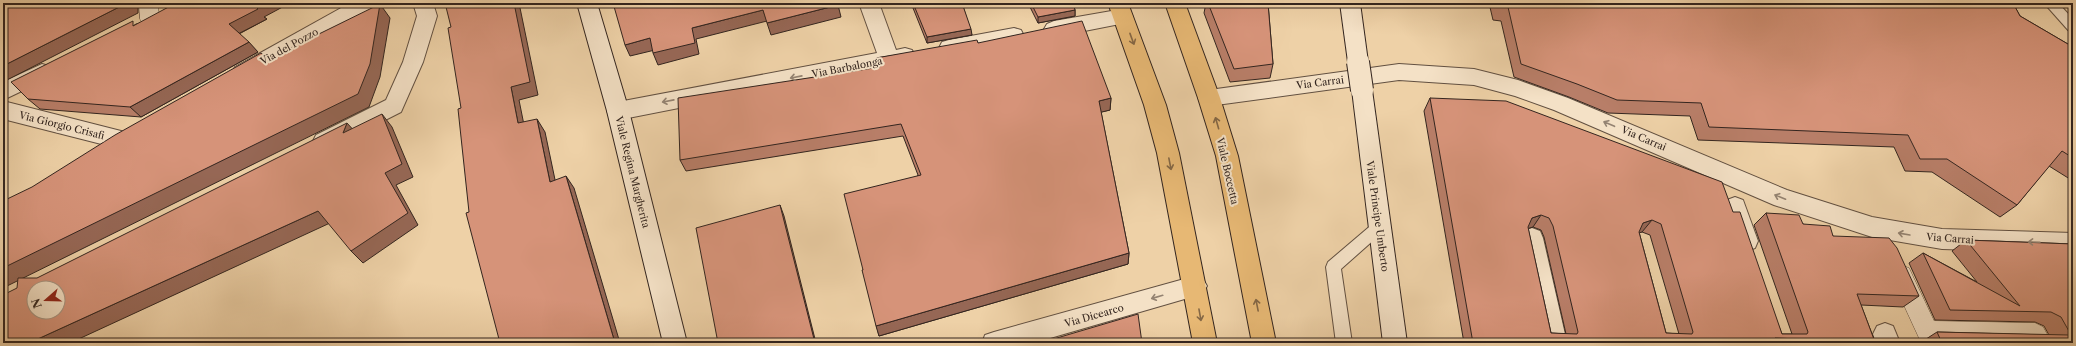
<svg xmlns="http://www.w3.org/2000/svg" width="2076" height="346" viewBox="0 0 2076 346" font-family="'Libre Caslon Text',serif">
  <style>
    .lines { fill: none; stroke-linecap: round; stroke-linejoin: round }
    .service-casing { stroke: #625041; stroke-width: 2 }
    .pedestrian-casing { stroke: #625041; stroke-width: 1 }
    .minor-casing { stroke: #625041; stroke-width: 2 }
    .secondary-casing { stroke: #33251f; stroke-width: 2 }
    .primary-casing { stroke: #33251f; stroke-width: 2 }
    .service { fill: #f4e1c6; fill-rule: evenodd }
    .pedestrian { fill: #f4e1c6; fill-rule: evenodd }
    .minor { fill: #f4e1c6; fill-rule: evenodd }
    .secondary { fill: #f4e1c6; fill-rule: evenodd }
    .primary { fill: #e7b874; fill-rule: evenodd }
    .secondary-bridge-casing { stroke: #33251f; stroke-width: 24; stroke-linecap: butt }
    .secondary-bridge { stroke: #f4e1c6; stroke-width: 22 }
    .wall { fill: #b87e68; stroke: #33251f; fill-rule: evenodd }
    .shaded-wall { fill: #966755; stroke: #33251f }
    .building { fill: #d69379; stroke: #33251f; fill-rule: evenodd }
    .oneway { stroke: #846745 }
    .oneway2 { stroke: #948372 }
    .labels { text-anchor: middle; stroke-width: 4; stroke-linejoin: round; paint-order: stroke }
    .street-label { font-size: 10px; fill: #33251f; stroke: #f4e1c6 }
  </style>
  <rect width="100%" height="100%" fill="#eed1a7"/>
  <filter id="stains"><feTurbulence type="fractalNoise" baseFrequency=".005" numOctaves="4"/><feColorMatrix values="0 0 0 0 .2 0 0 0 0 .09 0 0 0 0 .02 0 0 0 .5 -.17"/></filter>
  <radialGradient id="worn" r=".72"><stop offset=".6" stop-color="#630" stop-opacity="0"/><stop offset="1" stop-color="#630" stop-opacity=".3"/></radialGradient>
  <g class="lines">
    <defs>
      <g id="service">
        <path d="M2044 3H2058L2073 19V32L2068 30Z"/>
        <path d="M1380 220 1385 222 1387 226 1385 230 1341 269 1352 343H1336L1326 267 1328 262 1375 222Z"/>
      </g>
      <g id="pedestrian">
        <path d="M139 3H157L160 19 157 24 150 26 143 24 140 19Z"/>
        <path d="M1901 265 1909 268 1934 321 2035 323 2043 327 2052 343 1927 341 1919 338 1890 275 1893 268Z"/>
      </g>
      <g id="minor">
        <path d="M350 3H377L374 8 249 79 242 81 235 79 232 73 235 67Z"/>
        <path d="M413 3H433L437 16 423 62 401 112 332 147 324 150 316 147 313 141 316 135 386 100 403 62 417 16Z"/>
        <path d="M859 3H879L896 50 905 48 912 50 915 56 912 62 618 120 610 117 607 111 610 105 618 102 877 53Z"/>
        <path d="M1123 9 1130 12 1133 17 1130 22 1054 37 1047 34 1044 29 1047 24 1054 21Z"/>
        <path d="M1014 28 1021 30 1024 36 1021 42 949 56 942 54 939 48 942 42 949 40Z"/>
        <path d="M42 64 49 66 52 72 49 78 3 100V82Z"/>
        <path d="M1399 64 1474 69 1518 80 1568 98 1787 190 1872 217 1942 229 2073 233V253L1942 249 1872 237 1774 205 1554 110 1515 96 1474 85 1399 80 1209 106 1202 104 1198 98 1202 92 1209 90Z"/>
        <path d="M3 101 121 131 129 134 132 140 129 146 121 149 3 119Z"/>
        <path d="M1735 197 1743 200 1758 241 1755 248 1747 251 1739 248 1724 207 1727 200Z"/>
        <path d="M1532 228 1540 231 1543 238 1567 343H1543L1521 238 1524 231Z"/>
        <path d="M1195 276 1203 279 1207 286 1203 293 1195 296 1033 343H982L985 335 994 332Z"/>
        <path d="M1885 323 1893 326 1900 343H1876L1873 334 1877 326Z"/>
      </g>
      <g id="secondary">
        <path d="M577 3H597L629 111 687 343H663L607 111Z"/>
        <path d="M1340 3H1360L1368 62 1365 68 1358 70 1351 68 1348 62Z"/>
        <path d="M1362 82 1369 84 1372 90 1407 343H1383L1352 90 1355 84Z"/>
      </g>
      <g id="primary">
        <path d="M1108 3H1128L1166 105 1179 153 1217 343H1193L1157 153 1144 105Z"/>
        <path d="M1165 3H1185L1220 98 1238 156 1276 343H1252L1216 156 1198 98Z"/>
      </g>
    </defs>
    <!-- service casing -->
    <use href="#service" class="service-casing"/>
    <!-- pedestrian casing -->
    <use href="#pedestrian" class="pedestrian-casing"/>
    <!-- minor casing -->
    <use href="#minor" class="minor-casing"/>
    <!-- secondary casing -->
    <use href="#secondary" class="secondary-casing"/>
    <!-- primary casing -->
    <use href="#primary" class="primary-casing"/>
    <!-- service -->
    <use href="#service" class="service"/>
    <!-- pedestrian -->
    <use href="#pedestrian" class="pedestrian"/>
    <!-- minor -->
    <use href="#minor" class="minor"/>
    <!-- secondary -->
    <use href="#secondary" class="secondary"/>
    <!-- primary -->
    <use href="#primary" class="primary"/>
    <defs>
      <path id="secondary-bridge" d="M1358 62 1362 90"/>
    </defs>
    <!-- secondary-bridge casing -->
    <use href="#secondary-bridge" class="secondary-bridge-casing"/>
    <!-- secondary-bridge -->
    <use href="#secondary-bridge" class="secondary-bridge"/>
  </g>
  <!-- wall -->
  <g class="wall">
    <path d="M911 3H962L972 35 927 43Z"/>
    <path d="M1028 3H1073L1075 10V16L1038 23Z"/>
    <path d="M1206 3H1268L1273 64 1270 78 1230 82 1204 13Z"/>
    <path d="M1489 3H2013L2020 16 2073 47V181L2049 166 2017 205 2000 217 1932 172 1905 171 1894 147 1698 140 1690 116 1608 113 1569 97 1514 77 1501 21 1493 20Z"/>
    <path d="M264 17 267 19 239 34 258 52 141 117 40 109 28 99 136 24Z"/>
    <path d="M978 43 1111 98 1110 110 1101 112 1129 253 1128 264 879 336 863 270 918 175 903 136 686 171 680 160 878 67 876 58Z"/>
    <path d="M1430 98 1733 212 1782 334H1792L1754 225 1766 213 1803 224 1833 236 1919 296 1903 307 1861 305 1875 342 1874 343H1464L1424 111ZM1533 227 1541 230 1544 237 1566 334 1551 333 1528 228ZM1639 232H1642L1650 235 1679 334 1666 333Z"/>
    <path d="M1966 240 2073 244V343H1923V341L1937 332 2049 335 2044 326 2035 322 1935 320 1909 263 1923 253 1977 282 1952 251Z"/>
  </g>
  <!-- shaded-wall -->
  <g class="shaded-wall">
    <path d="M127 3H138V13L3 82V66Z"/>
    <path d="M262 3H290L264 17 267 19 238 34 229 24 255 6Z"/>
    <path d="M514 3H519L538 95 519 100 526 135 518 123 511 87Z"/>
    <path d="M380 4 390 18 380 77 369 107 3 288V268Z"/>
    <path d="M838 5 841 17 771 35 767 23Z"/>
    <path d="M763 10 767 21 696 39 699 54 658 65 653 53 692 28Z"/>
    <path d="M1075 10V16L1038 23V17Z"/>
    <path d="M971 29 972 35 927 43V37Z"/>
    <path d="M650 38 655 50 630 56 625 45Z"/>
    <path d="M249 42 258 52 141 117 130 107Z"/>
    <path d="M1111 98 1110 110 1098 113 1099 101Z"/>
    <path d="M382 114 392 127 413 177 396 185 418 225 363 263 351 251Z"/>
    <path d="M537 119 545 132 558 194 550 182Z"/>
    <path d="M347 123 358 135 343 133Z"/>
    <path d="M566 176 574 188 620 343H615Z"/>
    <path d="M780 205 784 216 816 343H799Z"/>
    <path d="M318 211 330 223 70 343H29Z"/>
    <path d="M1541 215 1533 227 1523 230 1532 218Z"/>
    <path d="M1652 220 1642 232 1632 235 1643 223Z"/>
    <path d="M1129 253 1128 264 879 336 876 326Z"/>
  </g>
  <!-- building -->
  <g class="building">
    <path d="M3 3H127L3 66Z"/>
    <path d="M176 3H262L255 6 258 9 229 24 249 42 130 107 28 99 11 82 133 21V26Z"/>
    <path d="M445 3H514L530 82 511 87 518 123 537 119 550 182 566 176 615 343H500L466 213 469 212 458 109 461 108 448 28 451 27Z"/>
    <path d="M613 3H837L838 5 767 23 763 10 692 28 695 43 653 53 650 38 625 45Z"/>
    <path d="M913 3H962L971 29 927 37Z"/>
    <path d="M1031 3H1073L1075 10 1038 17Z"/>
    <path d="M1208 3H1268L1273 64 1234 69Z"/>
    <path d="M1499 3H2013L2020 16 2073 47V158L2062 151 2017 205 1947 159H1920L1908 135 1709 127 1701 103 1617 100 1577 84 1521 64 1508 7H1500Z"/>
    <path d="M380 4 370 64 358 94 3 268V201L32 187 115 135 261 53 268 59Z"/>
    <path d="M1082 21 1111 98 1099 101 1129 253 876 326 862 270H863L844 194 921 175 901 124 680 160 678 98 880 67 876 58 977 40 978 43Z"/>
    <path d="M1430 98 1506 101 1722 182 1733 212H1740L1782 334H1807L1808 332 1766 213 1799 215 1803 224 1830 226 1833 236 1889 238 1897 248 1919 296 1857 294 1875 342 1775 338 1777 343H1473ZM1541 215 1549 218 1553 226 1578 332 1577 334 1551 333 1528 227 1532 218ZM1652 220 1661 224 1693 332 1692 334 1666 333 1639 232 1643 223Z"/>
    <path d="M382 114 402 164 385 173 408 213 351 251 318 211 29 343H3V295L17 288 18 278H37L347 123 343 133ZM34 288H58V312H34Z"/>
    <path d="M780 205 814 339 799 343H718L696 228Z"/>
    <path d="M1966 240 2073 244V343H1942L1937 332 2069 335 2070 333 2061 317 2051 312 1950 310 1923 253 2020 306Z"/>
    <path d="M1138 314 1142 343H1040Z"/>
  </g>
  <!-- one-way arrows -->
  <defs><path id="oneway-shaft" d="M-6 0H5M1.5-3L5.5 0L1.5 3" fill="none" stroke-width="1.6" stroke-linecap="round" stroke-linejoin="round"/></defs>
  <g class="oneway">
    <use href="#oneway-shaft" transform="translate(1132 39) rotate(70)"/>
    <use href="#oneway-shaft" transform="translate(1217 123) rotate(-106)"/>
    <use href="#oneway-shaft" transform="translate(1170 164) rotate(79)"/>
    <use href="#oneway-shaft" transform="translate(1257 305) rotate(-101)"/>
    <use href="#oneway-shaft" transform="translate(1200 315) rotate(80)"/>
  </g>
  <g class="oneway2">
    <use href="#oneway-shaft" transform="translate(796 77) rotate(169)"/>
    <use href="#oneway-shaft" transform="translate(668 101) rotate(169)"/>
    <use href="#oneway-shaft" transform="translate(1609 124) rotate(-157)"/>
    <use href="#oneway-shaft" transform="translate(1780 197) rotate(-158)"/>
    <use href="#oneway-shaft" transform="translate(1904 234) rotate(-170)"/>
    <use href="#oneway-shaft" transform="translate(2034 242) rotate(-178)"/>
    <use href="#oneway-shaft" transform="translate(1157 297) rotate(164)"/>
  </g>
  <g class="labels">
    <!-- street labels -->
    <g class="street-label">
      <text transform="translate(289 46) rotate(-29)" y="4">Via del Pozzo</text>
      <text transform="translate(847 67) rotate(-11)" y="4">Via Barbalonga</text>
      <text transform="translate(1320 82) rotate(-7)" y="4">Via Carrai</text>
      <text transform="translate(62 125) rotate(14)" y="4">Via Giorgio Crisafi</text>
      <text transform="translate(1644 138) rotate(23)" y="4">Via Carrai</text>
      <text transform="translate(1228 171) rotate(77)" y="4">Viale Boccetta</text>
      <text transform="translate(633 172) rotate(76)" y="4">Viale Regina Margherita</text>
      <text transform="translate(1378 216) rotate(82)" y="4">Viale Principe Umberto</text>
      <text transform="translate(1950 238) rotate(4)" y="4">Via Carrai</text>
      <text transform="translate(1094 315) rotate(-16)" y="4">Via Dicearco</text>
    </g>
  </g>
  <!-- margin -->
  <rect width="2076" height="346" fill="none" stroke="#eed1a7" stroke-width="16"/>
  <rect x="4" y="4" width="2068" height="338" fill="none" stroke="#33251f" stroke-width="2"/>
  <rect x="8" y="8" width="2060" height="330" fill="none" stroke="#33251f"/>
  <!-- north arrow -->
  <g transform="translate(46 300) rotate(250)"><circle r="19" fill="#f4e1c6" stroke="#a79683"/>
  <path d="M0-3L7 15L0 10L-7 15Z" fill="#8f2418"/>
  <text y="-6" font-size="11" font-weight="bold" text-anchor="middle" fill="#33251f">N</text>
  </g>
  <rect width="100%" height="100%" filter="url(#stains)"/>
  <rect width="100%" height="100%" fill="url(#worn)"/>
</svg>
